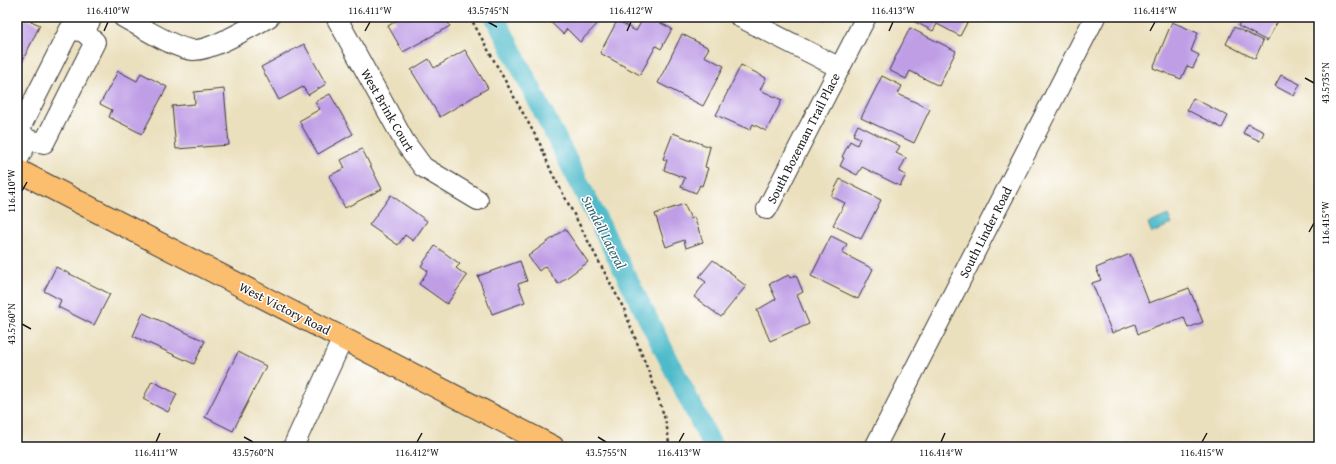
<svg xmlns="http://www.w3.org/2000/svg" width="1336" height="464" viewBox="0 0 1336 464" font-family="'Gentium Book Plus',serif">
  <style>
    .water { fill: #4fbbca; stroke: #366c73 }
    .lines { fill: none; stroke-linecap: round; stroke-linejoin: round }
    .canal { stroke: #4fbbca; stroke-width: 20 }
    .building { fill: #bf9ee6 }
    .minor-casing { stroke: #3b3934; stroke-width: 22 }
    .major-casing { stroke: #3b3934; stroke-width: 24 }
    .path { stroke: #3b3934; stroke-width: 2.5; stroke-dasharray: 3 3; stroke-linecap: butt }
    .minor { stroke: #fff; stroke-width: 20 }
    .major { stroke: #fbbd6e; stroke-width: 22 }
    .ticks { fill: none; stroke: #1c1c1c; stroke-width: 1.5 }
    .labels { text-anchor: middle; stroke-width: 3; stroke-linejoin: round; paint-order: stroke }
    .street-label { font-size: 13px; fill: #1c1c1c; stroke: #fff }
    .water-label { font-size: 14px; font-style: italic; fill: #33646a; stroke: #fff }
    .neatline { fill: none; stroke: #1c1c1c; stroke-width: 1.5 }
    .ticks-label { font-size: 10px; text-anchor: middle; fill: #1c1c1c }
  </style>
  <rect width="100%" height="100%" fill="#fff"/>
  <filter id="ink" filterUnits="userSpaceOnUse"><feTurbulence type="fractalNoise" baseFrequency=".025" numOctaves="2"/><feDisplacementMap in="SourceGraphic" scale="8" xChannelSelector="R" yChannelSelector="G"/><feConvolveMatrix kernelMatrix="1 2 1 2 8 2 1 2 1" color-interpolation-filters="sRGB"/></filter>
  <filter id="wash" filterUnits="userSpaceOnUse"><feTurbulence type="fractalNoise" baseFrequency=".012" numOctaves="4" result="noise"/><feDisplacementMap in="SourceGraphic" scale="16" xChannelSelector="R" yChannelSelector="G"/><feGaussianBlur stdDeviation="0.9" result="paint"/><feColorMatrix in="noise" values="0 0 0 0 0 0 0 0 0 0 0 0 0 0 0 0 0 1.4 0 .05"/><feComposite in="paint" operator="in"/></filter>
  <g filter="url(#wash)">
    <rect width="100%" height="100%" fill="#ebe0be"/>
    <!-- water -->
    <path class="water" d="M1168 215 1172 224 1152 233 1148 224Z"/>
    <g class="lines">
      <!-- canal -->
      <path class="canal" d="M495 17 713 447"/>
    </g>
    <g id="blocks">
      <!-- building -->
      <g class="building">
        <path d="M17 17 25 21 26 19 40 25 17 72Z"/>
        <path d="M394 17H445L450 26 403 52 388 26 396 21Z"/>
        <path d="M545 17H604L580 42 567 29 563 34Z"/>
        <path d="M644 17H649L672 29 661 49 656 46 640 75 600 53 617 21 636 31Z"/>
        <path d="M815 17H825L823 21Z"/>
        <path d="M915 17H970L960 36 937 24 933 31 913 21Z"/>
        <path d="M1243 17H1270L1278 21 1267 41 1238 26Z"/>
        <path d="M1172 22 1198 33 1191 51 1199 55 1193 68 1187 66 1181 79 1153 68Z"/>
        <path d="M1234 27 1263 41 1255 59 1226 44Z"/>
        <path d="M910 28 956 51 939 86 910 71 906 79 889 70Z"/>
        <path d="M682 34 709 48 704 56 724 66 703 106 658 83Z"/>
        <path d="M304 44 326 84 308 95 303 87 279 100 261 67Z"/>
        <path d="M465 50 488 88 440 117 411 70 429 59 434 68Z"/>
        <path d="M741 65 766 78 760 90 782 100 766 131 753 124 750 130 716 115Z"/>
        <path d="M118 71 137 81 141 73 167 87 142 134 109 117 112 110 100 104Z"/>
        <path d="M1281 75 1300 84 1294 96 1275 86Z"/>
        <path d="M882 76 902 86 898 94 930 109 914 143 861 118Z"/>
        <path d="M224 89 229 145 176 149 172 106 195 104 194 92Z"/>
        <path d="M330 94 353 134 318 154 299 121 320 109 315 102Z"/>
        <path d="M1193 98 1228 116 1222 128 1187 110Z"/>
        <path d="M1248 124 1264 132 1260 141 1243 133Z"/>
        <path d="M858 125 900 146 896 153 906 158 899 172 906 175 900 186 862 167 857 175 840 166 844 158 842 157 850 141 857 145 860 138 853 135Z"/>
        <path d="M673 133 710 147 705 167 708 168 702 186 700 185 696 193 681 187 685 178 664 170 667 160 663 159Z"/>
        <path d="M362 149 382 189 345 208 329 176 345 168 341 160Z"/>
        <path d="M840 179 881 200 861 239 833 225 845 203 831 196Z"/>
        <path d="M391 195 427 221 413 241 405 235 398 245 369 225Z"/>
        <path d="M684 204 691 219 694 217 703 242 686 248 684 240 666 247 655 214Z"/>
        <path d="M565 229 588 262 558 284 545 266 539 271 528 256Z"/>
        <path d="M831 236 847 244 842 253 873 269 858 299 811 276Z"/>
        <path d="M435 246 460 264 456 268 467 276 447 304 419 284 428 271 421 266Z"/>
        <path d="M1130 254 1149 303 1189 288 1203 322 1188 328 1184 317 1138 334 1135 324 1112 333 1092 283 1101 280 1096 268Z"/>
        <path d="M713 260 735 276 734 277 746 286 721 317 694 297 706 282 699 277Z"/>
        <path d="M520 261 527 281 518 284 525 302 492 314 478 276Z"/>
        <path d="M56 267 110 294 94 325 58 307 61 300 44 291Z"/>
        <path d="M789 275 790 278 796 275 803 292 797 295 809 324 770 341 757 310 776 299 769 284Z"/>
        <path d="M143 313 205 341 194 364 133 336Z"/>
        <path d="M238 352 266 366 233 431 205 417Z"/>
        <path d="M152 381 177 394 168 412 143 399Z"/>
      </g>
    </g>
  </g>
  <g filter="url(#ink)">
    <use href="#blocks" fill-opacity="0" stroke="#3b3934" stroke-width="1"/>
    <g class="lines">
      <defs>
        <g id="minor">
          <path d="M123 17C140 26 175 49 193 50 212 51 252 26 269 17"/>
          <path d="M336 17 404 141 423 167 478 200"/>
          <path d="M740 17 840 68"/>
          <path d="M70 29 84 32 95 42 44 143 28 140 19 130Z"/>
          <path d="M84 32 92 17"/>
          <path d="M17 161 28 140"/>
          <path d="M767 209 866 17"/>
          <path d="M293 447 343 338"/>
          <path d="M875 447 1095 17"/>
        </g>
        <path id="major" d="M17 170 553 447"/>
      </defs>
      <!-- minor casing -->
      <use href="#minor" class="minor-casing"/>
      <!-- major casing -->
      <use href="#major" class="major-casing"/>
      <!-- path -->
      <path class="path" d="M470 17 540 144 551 171 625 311C634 339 674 424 668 447"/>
      <!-- minor -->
      <use href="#minor" class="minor"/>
      <!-- major -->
      <use href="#major" class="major"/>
    </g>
  </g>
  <!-- ticks -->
  <path class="ticks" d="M488 22 497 27M104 31 108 22M365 31 370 22M627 31 631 22M889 31 893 22M1150 31 1155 22M1305 78 1314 83M22 191 27 182M1309 232 1314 223M22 324 31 329M244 437 253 442M598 437 606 442M156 442 160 433M417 442 422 433M679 442 684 433M941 442 945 433M1202 442 1207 433"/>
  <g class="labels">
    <!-- street labels -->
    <g class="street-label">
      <text transform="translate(388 110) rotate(60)" y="5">West Brink Court</text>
      <text transform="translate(803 138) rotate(-63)" y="5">South Bozeman Trail Place</text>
      <text transform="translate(985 232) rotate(-63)" y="5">South Linder Road</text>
      <text transform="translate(285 308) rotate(27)" y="5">West Victory Road</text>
    </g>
    <!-- water labels -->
    <g class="water-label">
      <text transform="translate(604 232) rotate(63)" y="5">Sundell Lateral</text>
    </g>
  </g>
  <!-- margin -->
  <rect width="1336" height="464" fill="none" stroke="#fff" stroke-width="44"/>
  <rect x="22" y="22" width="1292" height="420" class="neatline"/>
  <g class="ticks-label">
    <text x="108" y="14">116.410°W</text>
    <text x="370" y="14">116.411°W</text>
    <text x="488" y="14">43.5745°N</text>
    <text x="631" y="14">116.412°W</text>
    <text x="893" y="14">116.413°W</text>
    <text x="1155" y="14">116.414°W</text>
    <text transform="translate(1325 83) rotate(-90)" y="4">43.5735°N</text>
    <text transform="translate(11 191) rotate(-90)" y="4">116.410°W</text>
    <text transform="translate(1325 223) rotate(-90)" y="4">116.415°W</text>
    <text transform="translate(11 324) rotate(-90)" y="4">43.5760°N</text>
    <text x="156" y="456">116.411°W</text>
    <text x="253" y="456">43.5760°N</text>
    <text x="417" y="456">116.412°W</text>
    <text x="606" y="456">43.5755°N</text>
    <text x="679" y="456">116.413°W</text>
    <text x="941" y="456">116.414°W</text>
    <text x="1202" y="456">116.415°W</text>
  </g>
</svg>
